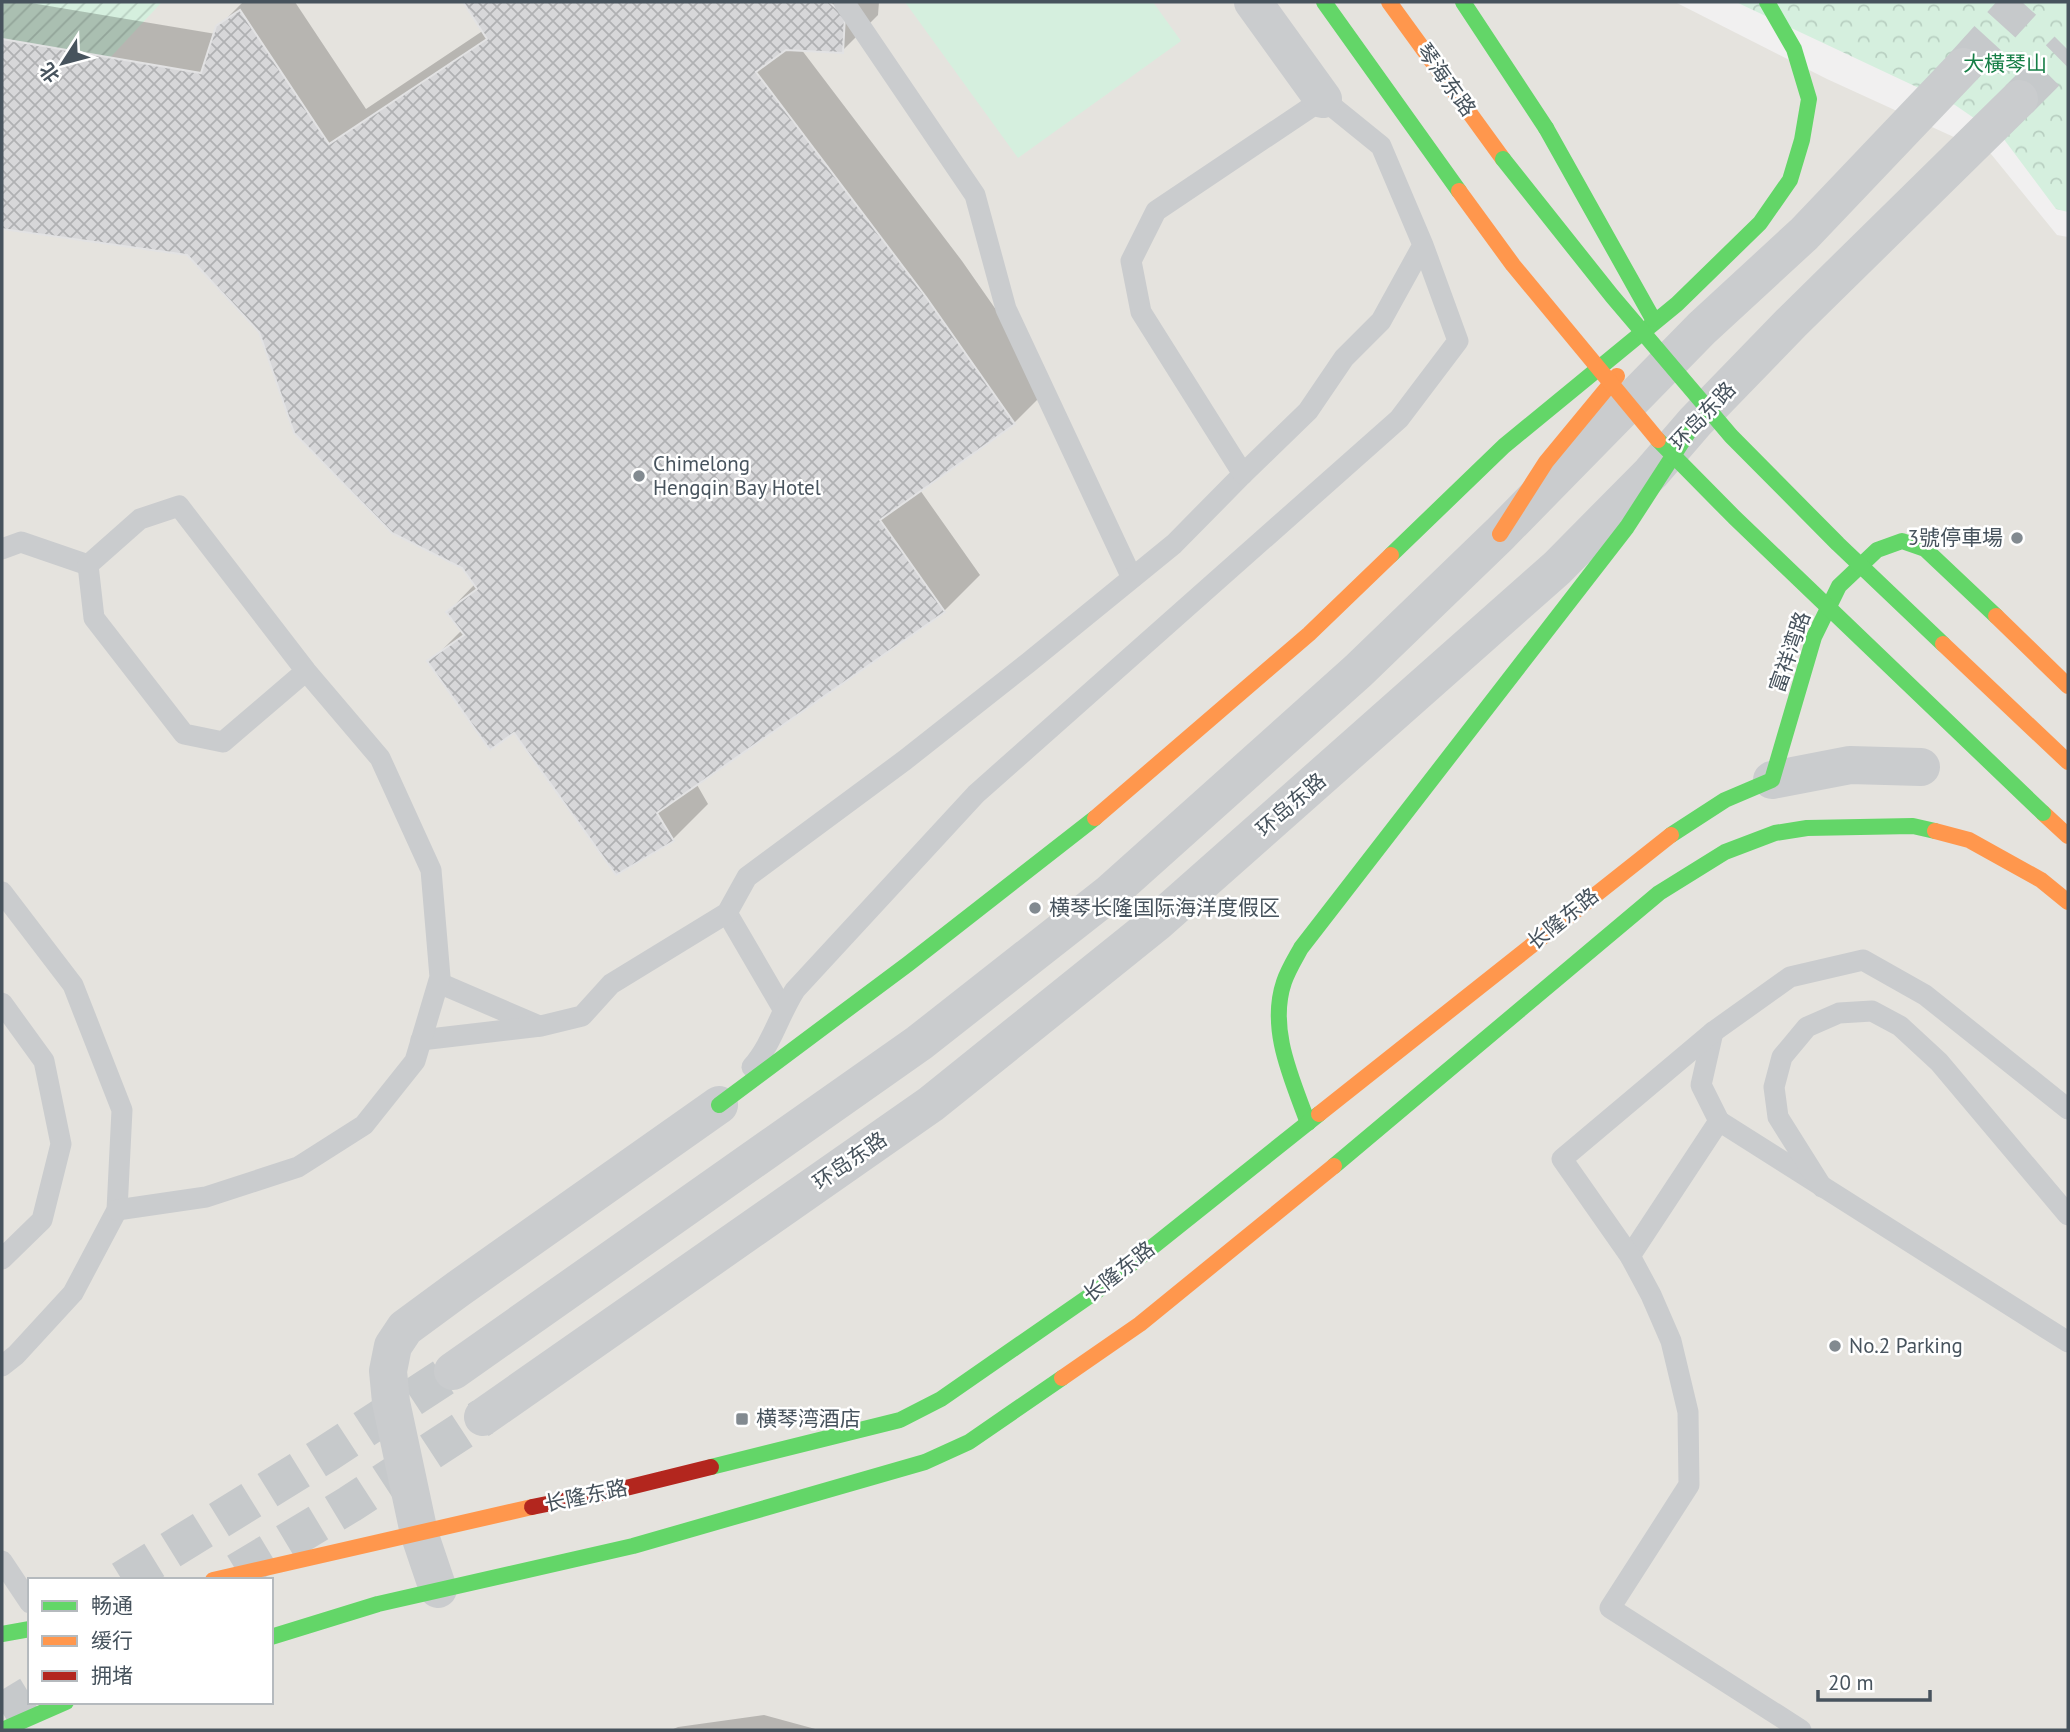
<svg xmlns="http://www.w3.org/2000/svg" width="2070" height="1732" viewBox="0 0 2070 1732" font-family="'PT Sans','Noto Sans SC',sans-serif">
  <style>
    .commercial { fill: #e5e3de; fill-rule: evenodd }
    .forest { fill: url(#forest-crowns) }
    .garden { fill: url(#garden-furrows) }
    .pitch { fill: #d5efde }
    .shadow { fill: #0003 }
    .building { fill: url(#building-cross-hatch); stroke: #e2e2e3; stroke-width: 2 }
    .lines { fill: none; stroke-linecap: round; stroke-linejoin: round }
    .street-tunnel { stroke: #c6c9cb; stroke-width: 38; stroke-dasharray: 38 19; stroke-linecap: butt }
    .lane { stroke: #caccce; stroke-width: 21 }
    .street { stroke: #caccce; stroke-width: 38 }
    .fast { stroke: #63d668; stroke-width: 16 }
    .slow { stroke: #ff974d; stroke-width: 16 }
    .jam { stroke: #b3261e; stroke-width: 16 }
    .fast-bridge { stroke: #63d668; stroke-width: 16 }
    .slow-bridge { stroke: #ff974d; stroke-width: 16 }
    .poi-dot { fill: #828a90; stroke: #fff; stroke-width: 2.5 }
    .labels { text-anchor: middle; stroke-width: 5; stroke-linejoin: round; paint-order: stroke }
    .park-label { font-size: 21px; fill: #177f47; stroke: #fff }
    .street-label { font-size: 21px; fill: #47535d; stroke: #fff }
    .poi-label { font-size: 21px; fill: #47535d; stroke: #fff; text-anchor: start }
  </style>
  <defs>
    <pattern id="forest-crowns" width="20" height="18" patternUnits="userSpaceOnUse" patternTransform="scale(1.75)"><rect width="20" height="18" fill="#d5efde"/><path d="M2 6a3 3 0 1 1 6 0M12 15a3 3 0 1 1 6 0" fill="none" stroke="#b8cfc1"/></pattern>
    <pattern id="garden-furrows" width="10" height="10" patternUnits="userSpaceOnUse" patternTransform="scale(1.75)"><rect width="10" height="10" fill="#d5efde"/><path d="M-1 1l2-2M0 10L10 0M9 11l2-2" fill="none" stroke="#b8cfc1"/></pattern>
    <pattern id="building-cross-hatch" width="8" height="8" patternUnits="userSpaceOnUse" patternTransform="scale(1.75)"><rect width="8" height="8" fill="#d7d7d9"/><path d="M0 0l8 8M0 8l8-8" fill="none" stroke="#b0b1b3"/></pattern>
  </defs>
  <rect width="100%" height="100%" fill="#f1f0f0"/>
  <!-- commercial -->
  <path class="commercial" d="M2 2H1675L1827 79 1991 154 2057 235 2068 237V1730H2ZM30 1580H271V1702H30Z"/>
  <!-- forest -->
  <path class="forest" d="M1736 2H2068V212L2056 209 2003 138 1955 105Z"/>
  <!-- garden -->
  <path class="garden" d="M2 2H162L80 90 2 74Z"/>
  <!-- pitch -->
  <path class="pitch" d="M905 2H1153L1181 41 1018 158Z"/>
  <!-- shadow -->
  <g class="shadow">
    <path d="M2 2H25L216 34 218 27 243 2H295L366 109 484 30 465 2H879L878 15 842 51 801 49 962 261 1050 387 1014 423 920 490 980 575 944 611 696 783 708 804 672 840 514 730 430 662 462 630 448 612 475 584 463 567 260 331 188 254 2 228Z"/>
    <path d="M764 1715 819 1730H671L678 1727Z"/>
  </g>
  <!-- building -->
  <path class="building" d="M463 2H829L845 15 843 53 786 50 756 72 926 297 1015 424 880 520 945 612 657 813 674 841 616 875 514 733 490 750 427 661 464 635 446 612 477 589 462 568 392 533 294 433 259 332 187 255 2 229V39L201 73 216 26 240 10 329 144 487 39Z"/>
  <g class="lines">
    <!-- street-tunnel -->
    <g class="street-tunnel">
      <path d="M1963 67 2022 2"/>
      <path d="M2019 99 2068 50"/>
      <path d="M237 1572 350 1504 483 1417"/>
      <path d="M122 1580 326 1454 453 1371"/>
      <path d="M2 1712 30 1695"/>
    </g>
    <!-- lane -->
    <g class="lane">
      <path d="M844 2 975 195 1006 309 1132 578"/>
      <path d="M2 549 21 542 88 565"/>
      <path d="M2 892 73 985 122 1110 117 1210 73 1293 16 1355 2 1366"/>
      <path d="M727 913 783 1009"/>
      <path d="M439 983 539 1026"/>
      <path d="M2 1003 44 1061 61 1144 42 1220 2 1259"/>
      <path d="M421 1040 541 1026 582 1016 611 984 727 913 747 877 905 760 1028 663 1174 544 1243 474"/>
      <path d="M752 1067C772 1044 779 1015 795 990L976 794 1399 419 1458 341 1423 245 1381 146 1323 99 1156 211 1131 261 1141 312 1243 474 1308 411 1344 358 1381 321 1423 245"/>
      <path d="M1719 1121 2068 1342"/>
      <path d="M1822 1187 1778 1117 1774 1087 1782 1057 1807 1027 1839 1013 1872 1011 1900 1026 1939 1062 2068 1215"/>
      <path d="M117 1210 206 1197 298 1167 364 1125 415 1061 440 977 431 870 380 758 306 671 179 506 140 519 88 565 94 618 184 734 223 742 306 671"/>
      <path d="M1630 1256 1719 1121 1701 1085 1713 1032"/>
      <path d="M2 1561 30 1603"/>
      <path d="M1801 1730 1610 1608 1689 1485 1688 1412 1671 1341 1651 1295 1630 1256 1562 1159 1713 1032 1790 977 1863 960 1925 995 2068 1109"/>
    </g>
    <!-- street -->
    <g class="street">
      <path d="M1253 2 1323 99"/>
      <path d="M1772 780 1850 765 1921 767"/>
      <path d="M453 1371 919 1043 1110 893 1358 671 1500 534 1702 328 1804 234 1963 67"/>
      <path d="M483 1417 931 1104 1156 923 1557 568 1651 473 1695 422 1791 323 2019 99"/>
      <path d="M438 1589 419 1533 391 1402 388 1371 393 1346 405 1328 458 1289 719 1105"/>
    </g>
    <!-- fast -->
    <g class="fast">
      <path d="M1324 2 1459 191"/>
      <path d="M1463 2 1546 128"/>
      <path d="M1391 555 1504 446 1677 304 1760 223 1790 180 1802 140 1809 99 1794 49 1767 2"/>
      <path d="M1671 835 1725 800 1772 780 1814 637 1839 586 1877 550 1902 541 1925 549 1996 616"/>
      <path d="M719 1105 908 964 1095 818"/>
      <path d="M1308 1123C1292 1079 1268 1029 1284 982 1288 970 1295 959 1301 948L1627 527 1695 422"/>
      <path d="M1334 1166 1659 893 1725 852 1775 833 1807 828 1913 826 1935 831"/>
      <path d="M711 1467 900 1420 941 1399 1101 1288 1319 1114"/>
      <path d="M2 1634 30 1629"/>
      <path d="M271 1637 378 1604 633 1546 925 1462 969 1442 1062 1378"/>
      <path d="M2 1730 66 1702"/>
    </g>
    <!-- slow -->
    <g class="slow">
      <path d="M1389 2 1503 159"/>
      <path d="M1500 534 1546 462 1617 376"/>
      <path d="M1996 616 2068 686"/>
      <path d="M2043 813 2068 836"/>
      <path d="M1095 818 1309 634 1391 555"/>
      <path d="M1935 831 1969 840 2041 880 2068 902"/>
      <path d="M1319 1114 1671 835"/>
      <path d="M1062 1378 1140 1324 1334 1166"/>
      <path d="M213 1580 532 1507"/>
    </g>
    <!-- jam -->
    <path class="jam" d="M532 1507 626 1488 711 1467"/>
    <!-- fast-bridge -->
    <g class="fast-bridge">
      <path d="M1546 128 1653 319"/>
      <path d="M1503 159 1612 296 1731 436 1838 544 1943 644"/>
      <path d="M1658 440 1734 517 2043 813"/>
    </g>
    <!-- slow-bridge -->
    <g class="slow-bridge">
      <path d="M1459 191 1513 265 1658 440"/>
      <path d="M1943 644 2068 762"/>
    </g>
  </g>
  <!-- markers -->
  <g class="poi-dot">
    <circle cx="639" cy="476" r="7"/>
    <circle cx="2017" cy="538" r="7"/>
    <circle cx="1035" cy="908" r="7"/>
    <circle cx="1835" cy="1346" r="7"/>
    <rect x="735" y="1412" width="14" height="14" rx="3.5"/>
  </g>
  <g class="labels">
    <!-- park labels -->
    <g class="park-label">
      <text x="2005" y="71">大橫琴山</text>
    </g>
    <!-- street labels -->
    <g class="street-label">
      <text transform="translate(1446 80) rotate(54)" y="7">琴海东路</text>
      <text transform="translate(1703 416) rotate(-47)" y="7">环岛东路</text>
      <text transform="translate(1790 652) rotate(-71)" y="7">富祥湾路</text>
      <text transform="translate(1291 805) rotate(-41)" y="7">环岛东路</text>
      <text transform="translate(1563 919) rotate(-39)" y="7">长隆东路</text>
      <text transform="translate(850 1161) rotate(-35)" y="7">环岛东路</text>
      <text transform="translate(1119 1272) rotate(-38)" y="7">长隆东路</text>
      <text transform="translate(586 1496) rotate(-12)" y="7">长隆东路</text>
    </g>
    <!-- poi labels -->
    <g class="poi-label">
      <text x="653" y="471">Chimelong<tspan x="653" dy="24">Hengqin Bay Hotel</tspan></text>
      <text x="2003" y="545" text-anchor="end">3號停車場</text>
      <text x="1049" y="915">横琴长隆国际海洋度假区</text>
      <text x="1849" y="1353">No.2 Parking</text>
      <text x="756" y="1426">横琴湾酒店</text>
    </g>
  </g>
  <!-- border -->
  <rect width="2070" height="1732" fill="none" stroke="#47535d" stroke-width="7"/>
  <!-- legend -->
  <rect x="28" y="1578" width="245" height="126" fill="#ffffff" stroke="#b5babe" stroke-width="2"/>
  <rect x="42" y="1601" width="35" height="10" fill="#63d668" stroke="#b5babe" stroke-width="2"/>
  <text x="91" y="1613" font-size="21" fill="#47535d">畅通</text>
  <rect x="42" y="1636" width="35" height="10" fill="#ff974d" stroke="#b5babe" stroke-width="2"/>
  <text x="91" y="1648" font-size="21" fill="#47535d">缓行</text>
  <rect x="42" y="1671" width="35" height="10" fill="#b3261e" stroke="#b5babe" stroke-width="2"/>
  <text x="91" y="1683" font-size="21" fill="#47535d">拥堵</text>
  <!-- north arrow -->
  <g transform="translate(63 63) rotate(234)" stroke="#ffffff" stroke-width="5" paint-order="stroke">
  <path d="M0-5L12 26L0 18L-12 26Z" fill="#47535d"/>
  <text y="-10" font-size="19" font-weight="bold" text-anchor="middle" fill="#47535d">北</text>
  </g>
  <!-- scale -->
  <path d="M1818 1690v10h112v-10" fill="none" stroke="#47535d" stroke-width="3.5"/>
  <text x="1828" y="1690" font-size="21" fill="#47535d" stroke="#ffffff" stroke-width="5" paint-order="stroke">20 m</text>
</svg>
